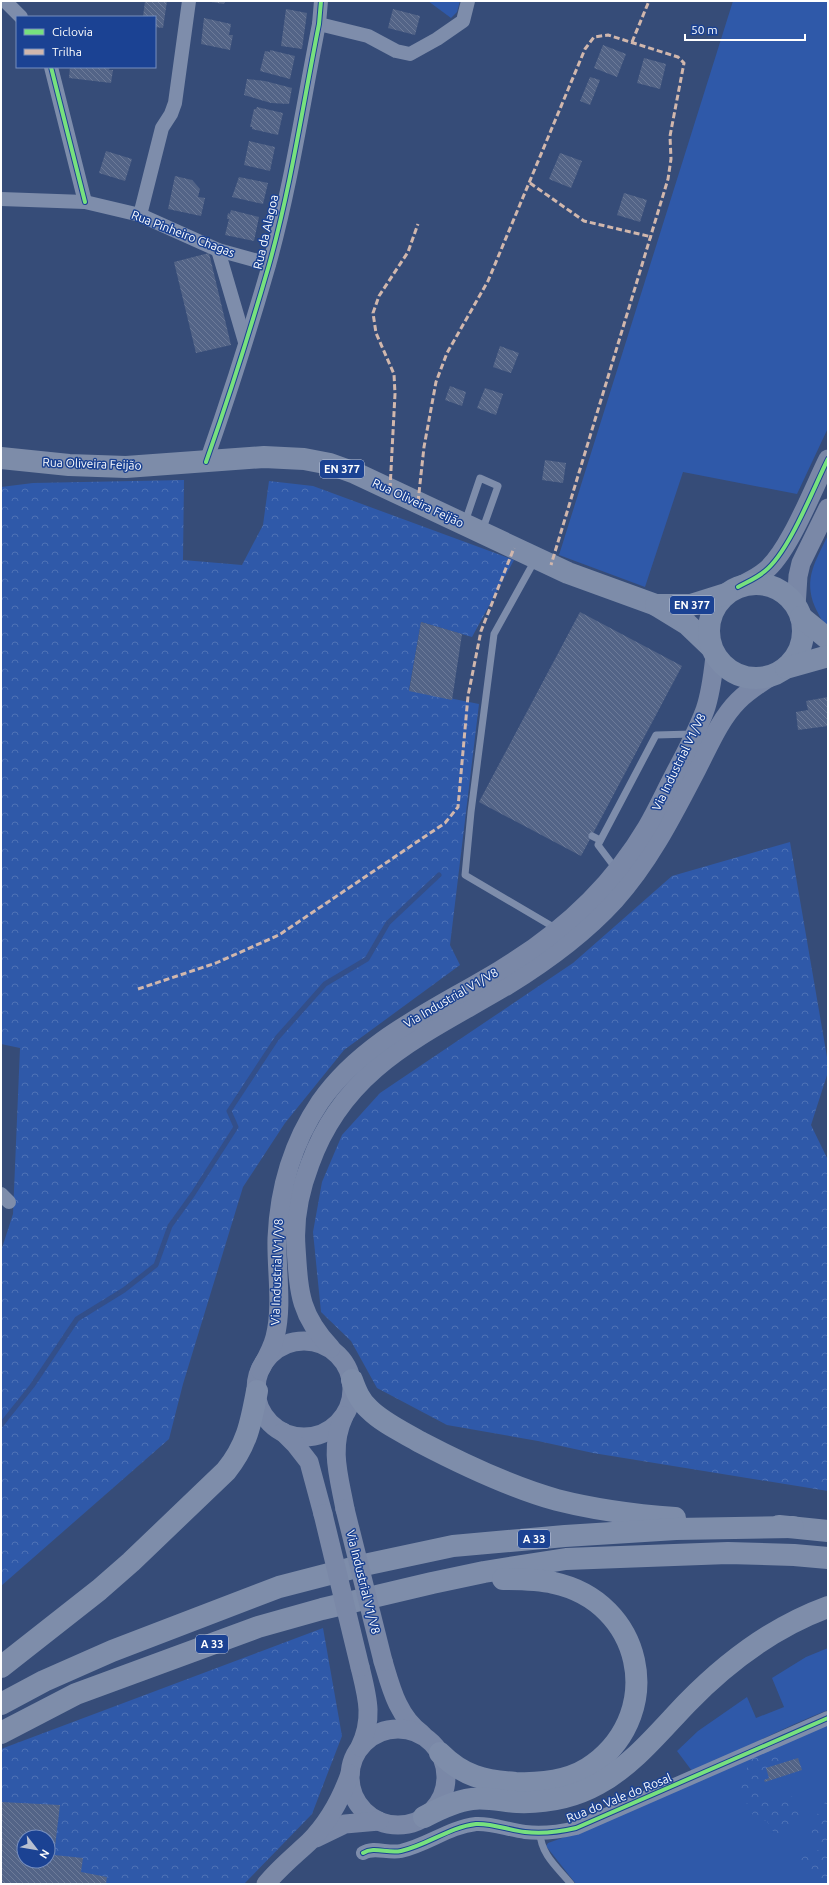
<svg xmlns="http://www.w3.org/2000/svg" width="829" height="1885" viewBox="0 0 829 1885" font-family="Ubuntu,sans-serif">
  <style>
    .grass { fill: #2f59a9 }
    .forest { fill: url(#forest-crowns); fill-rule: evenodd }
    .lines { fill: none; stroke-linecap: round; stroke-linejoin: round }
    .stream { stroke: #334f8a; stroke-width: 5 }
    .building { fill: url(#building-back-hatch); fill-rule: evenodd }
    .lane { stroke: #7e8dab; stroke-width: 7 }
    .street { stroke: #7e8dab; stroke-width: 14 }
    .secondary { stroke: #7a88a7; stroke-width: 19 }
    .primary { stroke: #7d8ca9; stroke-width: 22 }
    .highway { stroke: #7e8daa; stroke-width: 22 }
    .secondary-bridge { stroke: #7a88a7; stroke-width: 19 }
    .quiet { stroke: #d1b7ad; stroke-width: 3; stroke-dasharray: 6 3; stroke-linecap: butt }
    .cycleway-casing { stroke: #1b4293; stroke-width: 6 }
    .cycleway { stroke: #77e17e; stroke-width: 4 }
    .labels { text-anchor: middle; stroke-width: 3; stroke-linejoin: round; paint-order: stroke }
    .shield { fill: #1b4293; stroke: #bbc6df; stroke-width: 1 }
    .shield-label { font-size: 11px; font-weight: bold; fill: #fff }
    .street-label { font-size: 12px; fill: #fff; stroke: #1b4293 }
  </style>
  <defs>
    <pattern id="forest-crowns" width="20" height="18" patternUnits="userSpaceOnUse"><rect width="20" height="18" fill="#2f59a9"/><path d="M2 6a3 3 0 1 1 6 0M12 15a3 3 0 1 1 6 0" fill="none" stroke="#4e72b6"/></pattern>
    <pattern id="building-back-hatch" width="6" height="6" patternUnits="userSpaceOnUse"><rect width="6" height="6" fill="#536487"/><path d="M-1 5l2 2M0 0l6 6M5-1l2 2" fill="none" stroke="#6d7b99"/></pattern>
  </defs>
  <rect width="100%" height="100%" fill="#364c78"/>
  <!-- grass -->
  <g class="grass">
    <path d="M428 1H460L457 12 451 18Z"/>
    <path d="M733 1H828V428L797 494 683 472 645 587 559 555Z"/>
    <path d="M828 535V628C822 622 819 615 815 607 803 578 816 561 828 535Z"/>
    <path d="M828 1648V1710C782 1728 738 1752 692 1771L677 1751 698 1731 747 1697 756 1718 784 1707 772 1678 806 1657Z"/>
    <path d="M828 1723V1884H576L546 1846 548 1843 576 1833Z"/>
  </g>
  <!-- forest -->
  <g class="forest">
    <path d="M184 480 183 560 242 565 263 525 269 481 313 486 514 560 472 637 421 622 409 690 479 704 450 945 460 965 344 1050 285 1123 243 1187 183 1384 169 1439 1 1586V1251L13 1214 20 1048 1 1044V487L33 483Z"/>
    <path d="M790 842 828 1063V1072L811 1125 828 1160V1491L593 1453 538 1441 447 1425 377 1388 351 1341 321 1312 313 1232 322 1182 342 1135 380 1093 573 963 672 876Z"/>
    <path d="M323 1628 342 1736 312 1814 244 1884H1V1749ZM24 1837H48V1861H24Z"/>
    <path d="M766 1750 773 1751 776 1756 782 1757 781 1763 763 1776 757 1785 759 1788 767 1790 768 1798 773 1799 776 1802 770 1808 773 1810 776 1808 782 1795 789 1793C801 1807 806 1812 796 1829H785L780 1835 771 1830 767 1821 758 1820 752 1814 755 1808 746 1803V1793L740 1789V1779L746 1775V1769L750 1764 748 1758Z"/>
    <path d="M828 1798V1884H804L803 1882 810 1877V1872L800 1875 798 1862 809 1852 819 1850 820 1839 811 1832 813 1821Z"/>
  </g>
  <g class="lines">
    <!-- stream -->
    <path class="stream" d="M1 1425 32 1386 77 1319 124 1290 156 1265 170 1226 193 1194 236 1127 229 1111 277 1038 325 984 367 959 388 923 439 875"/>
  </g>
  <!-- building -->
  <g class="building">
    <path d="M145 1H167L163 28 155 27V17H143Z"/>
    <path d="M205 1H225L224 4Z"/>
    <path d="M286 9 307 13 302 49 281 46Z"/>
    <path d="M393 9 420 16 415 35 388 28Z"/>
    <path d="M204 18 231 24 229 35H233L230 50 201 44Z"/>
    <path d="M603 45 626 54 617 77 594 68Z"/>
    <path d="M270 50 295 56 290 79 260 71 265 51 270 52Z"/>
    <path d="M644 58 666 64 660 89 637 83Z"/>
    <path d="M70 67H110L109 70H113L111 83 69 78Z"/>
    <path d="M590 77 600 80 590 105 580 101Z"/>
    <path d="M247 79 265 81 292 88 289 104 271 103 244 95Z"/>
    <path d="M257 107 283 113 278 135 252 129V127H250L254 109H256Z"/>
    <path d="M249 141 275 147 270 171 244 165Z"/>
    <path d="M106 151 132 159 125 181 99 173Z"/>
    <path d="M560 153 582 161 571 188 549 179Z"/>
    <path d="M175 176 192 180 200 189 198 197 205 198 201 216 168 209Z"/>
    <path d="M239 177 268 183 263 204 232 197Z"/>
    <path d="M624 193 647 200 640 222 617 215Z"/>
    <path d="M231 210 259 217 254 241 225 235 229 219H227L228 213 230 214Z"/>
    <path d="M209 253 231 345 196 353 174 262Z"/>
    <path d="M500 346 519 353 511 373 493 367Z"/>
    <path d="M450 386 466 392 462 406 445 400Z"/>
    <path d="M485 388 503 394 496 415 477 408Z"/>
    <path d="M545 460 566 463 563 483 542 480Z"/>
    <path d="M580 612 682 666 581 856 479 802Z"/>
    <path d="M421 622 462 634 452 700 409 691Z"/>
    <path d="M828 697V726L798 730 796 712 808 710 806 701Z"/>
    <path d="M798 1758 802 1770 765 1782 764 1780 769 1778 766 1768Z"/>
    <path d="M1 1802 60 1805 54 1855 83 1858 81 1872 107 1877 106 1884H1ZM24 1837H48V1861H24Z"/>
  </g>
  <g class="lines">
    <!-- lane -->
    <g class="lane">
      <path d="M465 522 480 478 498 486 482 531"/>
      <path d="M535 560 494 634 471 812 465 875 550 925 555 931"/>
      <path d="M592 836 600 840"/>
      <path d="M616 869 598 845 656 735 692 734"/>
      <path d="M540 1833C541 1855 558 1868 571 1884"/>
    </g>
    <!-- street -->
    <g class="street">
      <path d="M5 1 21 17"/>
      <path d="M319 24 368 36 396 51 410 54 437 39 463 21 468 1"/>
      <path d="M51 67 85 202"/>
      <path d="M1 199 85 202 140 215 218 250 269 264"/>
      <path d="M140 215 162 128 171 114 175 103 189 1"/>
      <path d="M218 250 245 342"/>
      <path d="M206 462C229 397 250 331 269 265 291 186 303 104 319 24L321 1"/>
      <path d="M1 1194 9 1202"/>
      <path d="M363 1853C374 1846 388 1854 401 1851 428 1845 449 1827 476 1824 491 1823 509 1830 525 1832 542 1834 559 1832 576 1828L828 1718"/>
    </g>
    <!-- secondary -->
    <g class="secondary">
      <path d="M738 587C747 582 757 578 765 571 789 552 813 489 828 459"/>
      <path d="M796 607 798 576 801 563 828 508"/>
      <circle cx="304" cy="1389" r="48"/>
      <path d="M331 1348C299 1314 299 1292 296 1247 294 1220 300 1190 310 1164 345 1066 424 1035 508 985 547 961 584 934 615 900 650 861 673 815 697 769 709 746 720 719 738 701 748 691 759 684 770 677"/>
      <path d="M260 1370C266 1359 272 1349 275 1337 283 1305 276 1270 277 1238 279 1190 293 1142 320 1102 364 1039 436 1009 500 970 560 934 611 888 647 827 657 810 665 792 674 775 685 754 697 732 705 710 711 693 713 674 715 656"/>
      <path d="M344 1416C329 1448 339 1476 345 1509"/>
      <path d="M283 1432 295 1444 309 1462 323 1514"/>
      <path d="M383 1661C391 1688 398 1717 422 1734"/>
      <circle cx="398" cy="1777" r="48"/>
      <path d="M360 1747C374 1718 367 1696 360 1667"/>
      <path d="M316 1838 345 1824 379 1821"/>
      <path d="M266 1884C279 1868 294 1856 309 1842 328 1823 341 1799 350 1774"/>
    </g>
    <!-- primary -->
    <g class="primary">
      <path d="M1 458 69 465 126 467 264 457 304 459 330 464 355 473 568 573 656 605 687 624 710 646"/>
      <circle cx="756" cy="631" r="47"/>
      <path d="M656 605H691L726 594"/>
      <path d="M801 617 828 639"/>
      <path d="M786 668 828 656"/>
    </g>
    <!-- highway -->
    <g class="highway">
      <path d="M352 1380C356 1391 360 1401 369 1409 383 1423 403 1432 420 1442 464 1465 510 1487 557 1500 596 1510 635 1515 675 1518"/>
      <path d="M779 1526 828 1531"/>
      <path d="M1 1667 99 1590 131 1562 226 1471C247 1445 251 1423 257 1391"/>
      <path d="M1 1704 44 1681 112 1651 279 1587 364 1565 453 1546 565 1536 676 1529 793 1527"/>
      <path d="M1 1733 76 1694 258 1627 322 1609 432 1583 484 1572 566 1559 728 1553 794 1555 828 1558"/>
      <path d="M440 1753C463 1776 484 1781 516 1783 543 1784 572 1781 594 1764 666 1710 642 1602 554 1583 538 1579 520 1579 503 1579"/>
      <path d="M424 1817C439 1809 455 1801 472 1799 487 1797 502 1801 517 1802 545 1803 573 1798 598 1784 633 1765 660 1731 687 1703 728 1661 773 1627 828 1607"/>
    </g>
    <!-- secondary-bridge -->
    <g class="secondary-bridge">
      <path d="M345 1509 383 1661"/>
      <path d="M323 1514 360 1667"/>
    </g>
    <!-- quiet -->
    <g class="quiet">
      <path d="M632 42 649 1"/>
      <path d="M530 183 584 221 652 237"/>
      <path d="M390 489 395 394 394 374 376 333 373 313 379 296 408 252 418 224"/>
      <path d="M418 502 424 447 436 382 447 353 488 281 585 49 594 37 608 35 678 57 684 63 670 136 671 159 668 179 551 565"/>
      <path d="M138 989 216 963 279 935 445 823 458 807 468 696 481 631 514 548"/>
    </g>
    <defs>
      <g id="cycleway">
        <path d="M51 67 85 202"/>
        <path d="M206 462C229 397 250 331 269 265 291 186 303 104 319 24L321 1"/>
        <path d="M738 587C747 582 757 578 765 571 789 552 813 489 828 459"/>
        <path d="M363 1853C374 1846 388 1854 401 1851 428 1845 449 1827 476 1824 491 1823 509 1830 525 1832 542 1834 559 1832 576 1828L828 1718"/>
      </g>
    </defs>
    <!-- cycleway casing -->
    <use href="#cycleway" class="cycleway-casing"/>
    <!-- cycleway -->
    <use href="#cycleway" class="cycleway"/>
  </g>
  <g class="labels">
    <!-- shield labels -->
    <g class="shield">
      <rect x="320" y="460" width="44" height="18" rx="3"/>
      <rect x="670" y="596" width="44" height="18" rx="3"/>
      <rect x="518" y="1530" width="32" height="18" rx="3"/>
      <rect x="196" y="1635" width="32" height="18" rx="3"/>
    </g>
    <g class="shield-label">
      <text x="342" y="473">EN 377</text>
      <text x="692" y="609">EN 377</text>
      <text x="534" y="1543">A 33</text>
      <text x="212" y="1648">A 33</text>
    </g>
    <!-- street labels -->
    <g class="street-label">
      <text transform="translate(266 232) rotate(-77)" y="4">Rua da Alagoa</text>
      <text transform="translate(183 234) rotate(21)" y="4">Rua Pinheiro Chagas</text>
      <text transform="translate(92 464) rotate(2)" y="4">Rua Oliveira Feijão</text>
      <text transform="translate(418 503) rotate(25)" y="4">Rua Oliveira Feijão</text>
      <text transform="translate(679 762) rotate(-64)" y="4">Via Industrial V1/V8</text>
      <text transform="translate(451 998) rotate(-30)" y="4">Via Industrial V1/V8</text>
      <text transform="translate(277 1272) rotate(-88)" y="4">Via Industrial V1/V8</text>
      <text transform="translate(363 1582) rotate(76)" y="4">Via Industrial V1/V8</text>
      <text transform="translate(619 1798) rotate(-22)" y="4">Rua do Vale do Rosal</text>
    </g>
  </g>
  <!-- border -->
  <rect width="829" height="1885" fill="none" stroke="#ffffff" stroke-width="4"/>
  <!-- legend -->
  <rect x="16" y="16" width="140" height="52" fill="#1b4293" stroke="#768ebe"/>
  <rect x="24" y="29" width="20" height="6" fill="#77e17e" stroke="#768ebe"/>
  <text x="52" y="36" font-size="12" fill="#ffffff">Ciclovia</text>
  <rect x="24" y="49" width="20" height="6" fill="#d1b7ad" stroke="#768ebe"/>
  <text x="52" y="56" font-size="12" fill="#ffffff">Trilha</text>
  <!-- north arrow -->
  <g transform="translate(36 1849) rotate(121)"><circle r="19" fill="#1b4293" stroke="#768ebe"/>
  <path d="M0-3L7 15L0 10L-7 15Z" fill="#b9c0d0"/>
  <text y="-6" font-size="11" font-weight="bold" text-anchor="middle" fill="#ffffff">N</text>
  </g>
  <!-- scale -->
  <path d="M685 34v6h120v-6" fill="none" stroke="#ffffff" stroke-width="2"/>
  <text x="691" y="34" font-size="12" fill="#ffffff" stroke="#1b4293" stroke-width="3" paint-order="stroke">50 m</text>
</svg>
